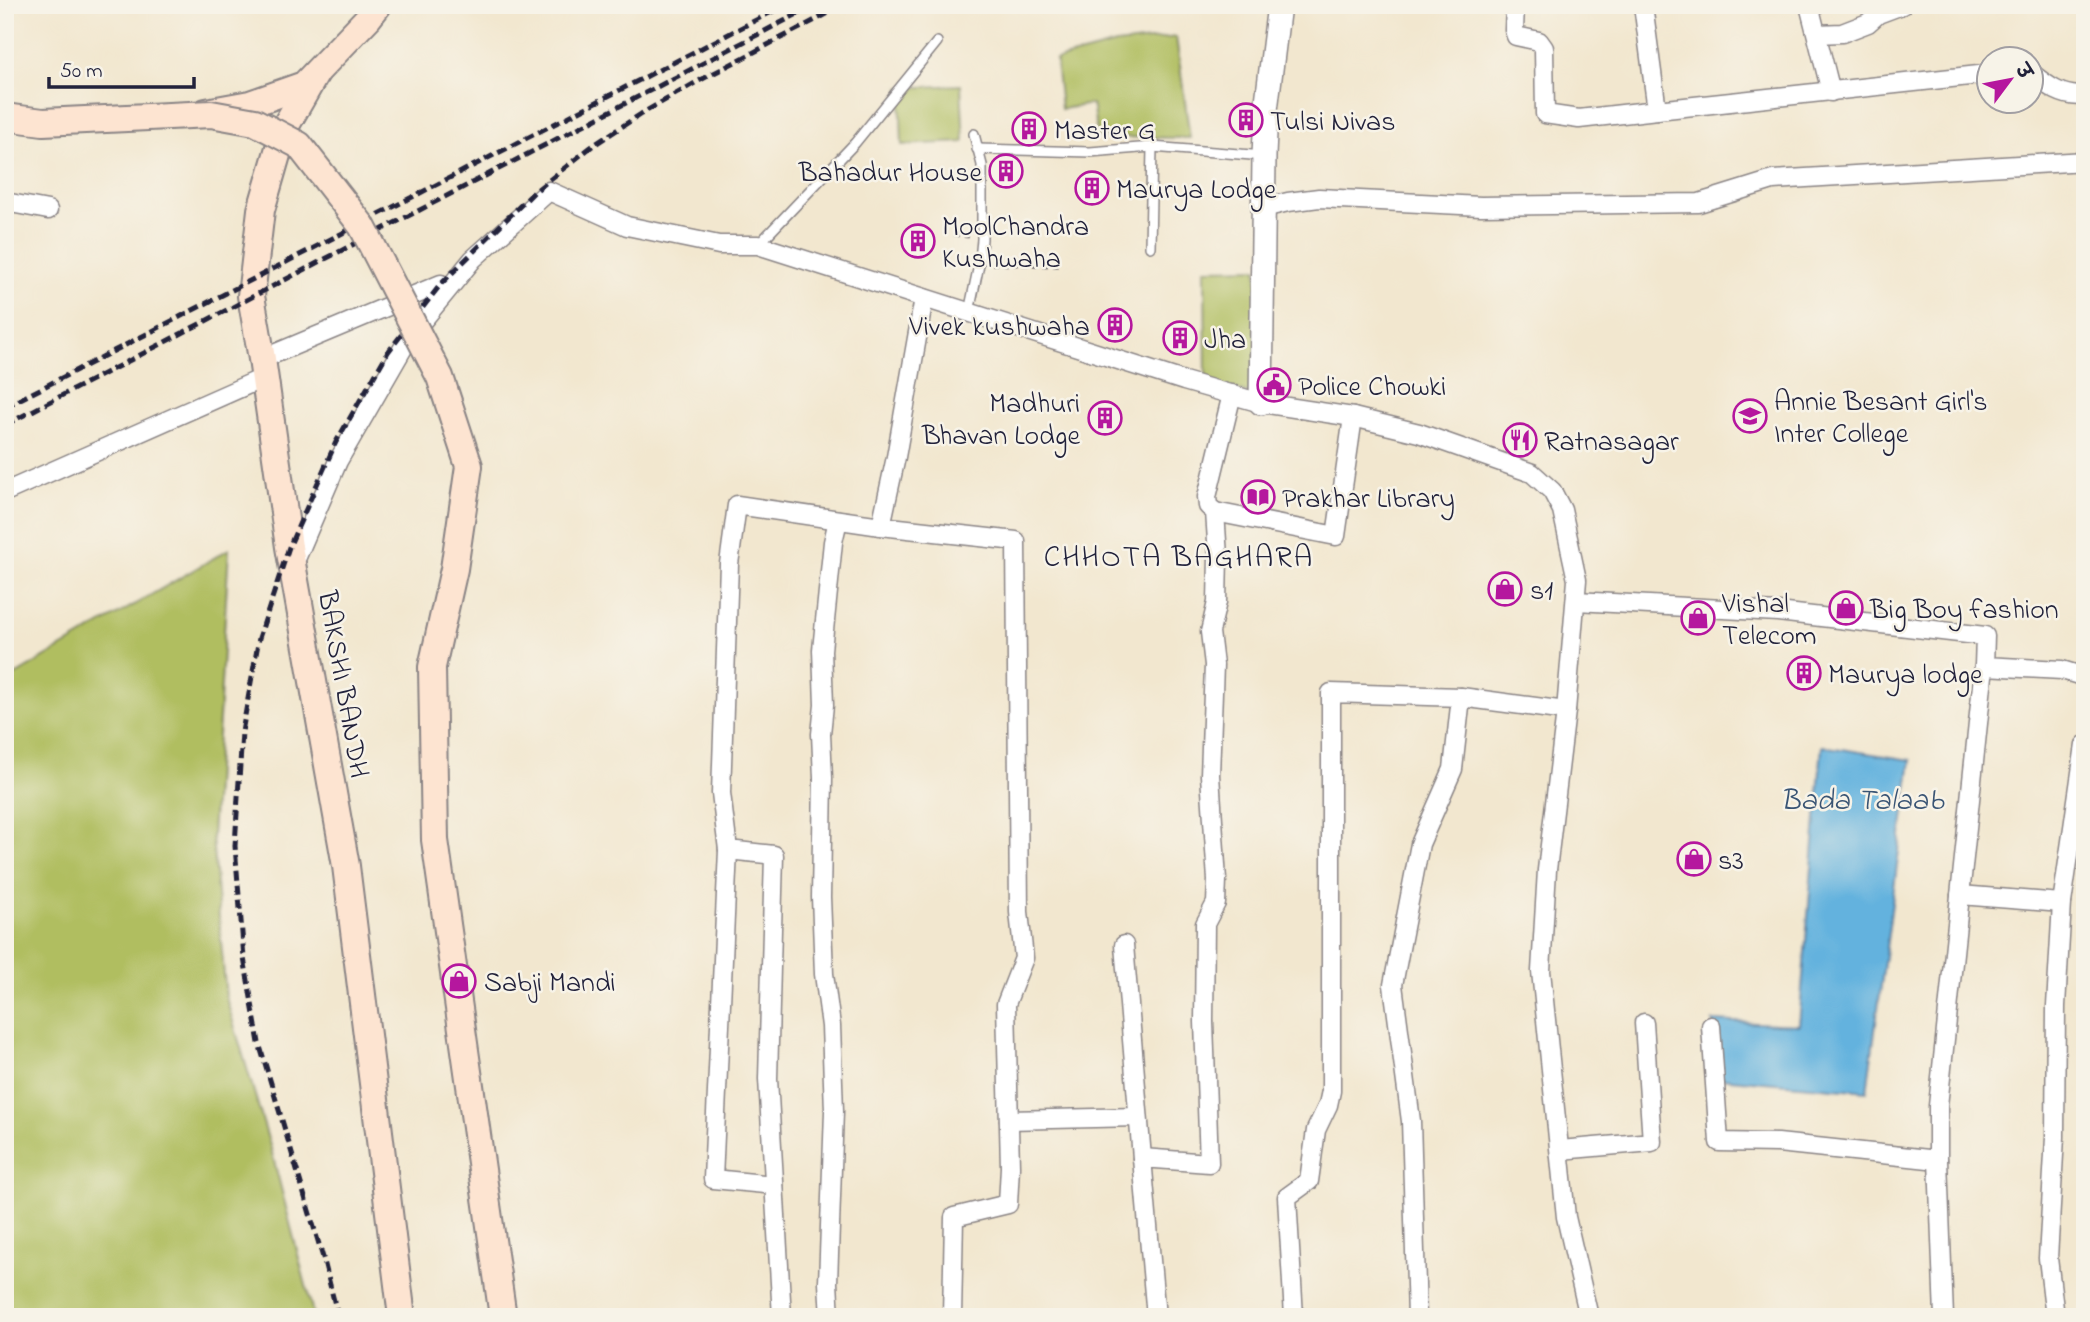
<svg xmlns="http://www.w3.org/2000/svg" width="2090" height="1322" viewBox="0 0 2090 1322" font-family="'Indie Flower','Playpen Sans Deva',sans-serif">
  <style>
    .green { fill: #b0be60; stroke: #69704e; stroke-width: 2 }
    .water { fill: #64b2de; stroke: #436a8c; stroke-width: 2 }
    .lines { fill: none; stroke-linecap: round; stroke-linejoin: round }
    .service-casing { stroke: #8a8485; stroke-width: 12 }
    .minor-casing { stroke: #8a8485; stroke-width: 21 }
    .tertiary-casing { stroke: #8a8485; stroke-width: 26 }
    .secondary-casing { stroke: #8a8485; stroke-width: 30 }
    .path { stroke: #8a8485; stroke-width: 3.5; stroke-dasharray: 5 5; stroke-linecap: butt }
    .service { stroke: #fff; stroke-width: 9 }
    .minor { stroke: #fff; stroke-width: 18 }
    .tertiary { stroke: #fff; stroke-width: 23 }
    .secondary { stroke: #fde4d1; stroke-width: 26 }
    .rail { stroke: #22223b; stroke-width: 5; stroke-dasharray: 10 5; stroke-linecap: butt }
    .secondary-bridge-casing { stroke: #8a8485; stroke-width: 30; stroke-linecap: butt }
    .secondary-bridge { stroke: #fde4d1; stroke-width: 26 }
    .labels { text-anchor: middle; stroke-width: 5; stroke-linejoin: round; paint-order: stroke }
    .poi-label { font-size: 28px; fill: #22223b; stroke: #f7f3e8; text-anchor: start }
    .street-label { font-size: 28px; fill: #22223b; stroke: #f7f3e8 }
    .neighbourhood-label { font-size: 30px; letter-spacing: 2px; fill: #22223b; stroke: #f7f3e8 }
    .water-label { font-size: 30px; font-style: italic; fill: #395474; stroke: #f7f3e8 }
  </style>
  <rect width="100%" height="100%" fill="#f7f3e8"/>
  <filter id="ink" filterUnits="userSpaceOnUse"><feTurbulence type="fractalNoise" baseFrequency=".0143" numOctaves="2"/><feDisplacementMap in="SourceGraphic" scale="14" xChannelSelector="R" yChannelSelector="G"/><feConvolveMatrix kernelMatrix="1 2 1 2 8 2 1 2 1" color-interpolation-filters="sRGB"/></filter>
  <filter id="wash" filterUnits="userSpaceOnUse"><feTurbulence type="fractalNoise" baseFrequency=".00686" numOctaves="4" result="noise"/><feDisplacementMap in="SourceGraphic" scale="28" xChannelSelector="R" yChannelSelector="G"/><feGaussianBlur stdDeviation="1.57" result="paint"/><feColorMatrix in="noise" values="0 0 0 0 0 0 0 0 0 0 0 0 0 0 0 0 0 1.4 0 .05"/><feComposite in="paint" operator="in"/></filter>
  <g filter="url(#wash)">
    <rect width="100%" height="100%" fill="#f2e7cf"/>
    <!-- green -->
    <g class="green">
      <path d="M1176 37 1190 138 1098 137 1092 104 1061 109 1056 60 1116 44Z"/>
      <path d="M961 85 964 142 902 145 900 88Z"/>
      <path d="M1257 268V396L1206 382 1205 269Z"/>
      <path d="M229 549 212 837 226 998 271 1149 314 1317H5V681Z"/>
    </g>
    <!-- water -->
    <path class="water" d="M1822 746 1911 760 1867 1091 1719 1078 1713 1021 1799 1025Z"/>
  </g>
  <g filter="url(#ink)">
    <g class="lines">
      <defs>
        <g id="service">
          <path d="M977 149 1090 152 1152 147 1264 156"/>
          <path d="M758 245 855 143 937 42"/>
          <path d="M1150 247 1152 147"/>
          <path d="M969 312 980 260 982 239V165L974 134"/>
        </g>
        <g id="minor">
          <path d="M1515 5 1514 30 1516 36 1539 41 1544 48 1545 114 1579 119 1657 110"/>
          <path d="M1643 5 1657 110 1988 74"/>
          <path d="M1809 5 1831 92"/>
          <path d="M1817 34 1842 33 1868 23 1878 14 1902 5"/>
          <path d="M2030 72C2046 85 2064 99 2085 95"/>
          <path d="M5 202 48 210"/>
          <path d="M1263 208 1288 202 1319 198 1481 206 1699 203 1773 180 2085 161"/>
          <path d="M262 359 441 284"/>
          <path d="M5 492 265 377"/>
          <path d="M1215 512 1336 536 1353 417"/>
          <path d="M881 526 1016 541 1019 912 1024 958 1006 1004 1010 1167 1008 1204 954 1217 952 1317"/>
          <path d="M293 566 338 461 410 336 473 259 549 191 627 226 719 245H758L1184 381 1261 403 1353 417 1419 433 1532 473 1552 491 1562 510 1577 580 1566 711 1547 870 1541 971 1566 1217 1589 1317"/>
          <path d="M1576 601 1778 612 1985 636 1984 666 2062 670 2085 677"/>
          <path d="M728 850 713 1179 774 1185"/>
          <path d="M1960 895 2062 903"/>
          <path d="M1124 945 1142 1158"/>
          <path d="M1711 1026 1719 1142 1778 1143 1938 1160"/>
          <path d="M1009 1120 1138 1117"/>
          <path d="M1560 1150 1652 1142 1644 1023"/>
          <path d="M782 1317 768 1079 774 855 728 850 721 793 729 564 737 505 881 526 896 457 924 298"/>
          <path d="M830 1317 828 1283 834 1111 831 1026 824 974 821 897 823 778 821 734 824 705 822 650 833 542 838 520"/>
          <path d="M1156 1317 1142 1158 1209 1163 1204 1022 1205 924 1216 903 1217 880 1210 775 1214 665 1210 632 1217 602 1218 556 1215 512 1208 506 1207 497 1232 394"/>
          <path d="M1294 1317 1287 1197 1309 1181 1316 1130 1328 1105 1331 1091V693L1461 697"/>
          <path d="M1417 1317 1411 1121 1393 985 1420 844 1453 769 1461 697 1566 711"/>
          <path d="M1944 1317 1938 1160V1106L1984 666"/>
          <path d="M2055 1317 2048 1258 2055 1137 2056 1006 2062 903 2085 745"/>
        </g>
        <path id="tertiary" d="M1261 403 1264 156 1266 110 1279 5"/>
        <g id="secondary">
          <path d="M316 73 285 127 261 210 251 296 262 359 289 547 346 866 402 1317"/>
          <path d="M206 112 250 104 304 85 368 18 378 5"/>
        </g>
      </defs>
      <!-- service casing -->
      <use href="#service" class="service-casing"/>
      <!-- minor casing -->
      <use href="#minor" class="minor-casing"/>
      <!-- tertiary casing -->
      <use href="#tertiary" class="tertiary-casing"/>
      <!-- secondary casing -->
      <use href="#secondary" class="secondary-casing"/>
      <!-- path -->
      <g class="path">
        <path d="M954 235 970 237"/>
        <path d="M993 264 1060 266"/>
      </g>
      <!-- service -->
      <use href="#service" class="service"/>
      <!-- minor -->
      <use href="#minor" class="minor"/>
      <!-- tertiary -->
      <use href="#tertiary" class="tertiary"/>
      <!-- secondary -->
      <use href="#secondary" class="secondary"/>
      <!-- rail -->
      <g class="rail">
        <path d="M5 407 785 5"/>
        <path d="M5 425 815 5"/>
        <path d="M338 1317 324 1261 259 1043 244 958 235 846 242 732 259 638 289 547 336 442 388 352 441 284 534 192 591 147 641 114 695 83 844 5"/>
      </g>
      <defs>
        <path id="secondary-bridge" d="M5 117 43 122 211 114 255 122 299 145 362 226 440 377 469 466 454 569 432 667 435 840 503 1317"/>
      </defs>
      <!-- secondary-bridge casing -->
      <use href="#secondary-bridge" class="secondary-bridge-casing"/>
      <!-- secondary-bridge -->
      <use href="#secondary-bridge" class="secondary-bridge"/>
    </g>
  </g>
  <!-- icons -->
  <defs>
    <symbol id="building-ring" viewBox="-11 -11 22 22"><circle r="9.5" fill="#f7f3e8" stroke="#b5179e" stroke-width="1.5"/><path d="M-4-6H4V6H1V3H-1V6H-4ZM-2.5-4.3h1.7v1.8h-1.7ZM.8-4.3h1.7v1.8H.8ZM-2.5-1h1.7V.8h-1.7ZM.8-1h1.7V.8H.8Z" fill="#b5179e"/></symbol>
    <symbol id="civic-ring" viewBox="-11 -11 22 22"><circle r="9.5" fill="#f7f3e8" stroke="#b5179e" stroke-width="1.5"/><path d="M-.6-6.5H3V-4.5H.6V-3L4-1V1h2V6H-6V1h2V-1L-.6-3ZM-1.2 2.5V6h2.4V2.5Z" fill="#b5179e"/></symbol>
    <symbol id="school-ring" viewBox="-11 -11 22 22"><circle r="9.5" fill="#f7f3e8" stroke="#b5179e" stroke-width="1.5"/><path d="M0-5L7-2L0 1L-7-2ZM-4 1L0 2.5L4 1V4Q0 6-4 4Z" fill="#b5179e"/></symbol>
    <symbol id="restaurant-ring" viewBox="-11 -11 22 22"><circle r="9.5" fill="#f7f3e8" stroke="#b5179e" stroke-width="1.5"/><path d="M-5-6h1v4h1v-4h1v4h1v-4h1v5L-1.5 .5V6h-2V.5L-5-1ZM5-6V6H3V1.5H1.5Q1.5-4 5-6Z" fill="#b5179e"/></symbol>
    <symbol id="library-ring" viewBox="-11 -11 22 22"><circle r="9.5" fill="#f7f3e8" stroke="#b5179e" stroke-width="1.5"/><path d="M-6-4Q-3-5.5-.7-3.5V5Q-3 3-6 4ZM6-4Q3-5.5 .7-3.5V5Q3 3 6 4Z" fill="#b5179e"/></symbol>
    <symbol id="shop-ring" viewBox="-11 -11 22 22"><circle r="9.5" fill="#f7f3e8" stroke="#b5179e" stroke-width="1.5"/><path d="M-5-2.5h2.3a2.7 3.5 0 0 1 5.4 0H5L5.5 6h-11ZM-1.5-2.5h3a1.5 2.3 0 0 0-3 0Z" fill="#b5179e"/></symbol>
  </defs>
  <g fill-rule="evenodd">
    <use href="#building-ring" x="1227" y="101" width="38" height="38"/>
    <use href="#building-ring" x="1010" y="110" width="38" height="38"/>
    <use href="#building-ring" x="987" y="152" width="38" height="38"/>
    <use href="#building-ring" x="1073" y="169" width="38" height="38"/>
    <use href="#building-ring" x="899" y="222" width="38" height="38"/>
    <use href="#building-ring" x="1096" y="306" width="38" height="38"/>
    <use href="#building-ring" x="1161" y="319" width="38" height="38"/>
    <use href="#civic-ring" x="1255" y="366" width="38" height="38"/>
    <use href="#school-ring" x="1731" y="397" width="38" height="38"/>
    <use href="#building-ring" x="1086" y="399" width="38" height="38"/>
    <use href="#restaurant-ring" x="1501" y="421" width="38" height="38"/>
    <use href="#library-ring" x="1239" y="478" width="38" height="38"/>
    <use href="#shop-ring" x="1486" y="570" width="38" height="38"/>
    <use href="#shop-ring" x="1827" y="589" width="38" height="38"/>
    <use href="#shop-ring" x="1679" y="599" width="38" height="38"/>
    <use href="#building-ring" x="1785" y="654" width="38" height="38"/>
    <use href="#shop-ring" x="1675" y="840" width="38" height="38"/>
    <use href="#shop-ring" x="440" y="962" width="38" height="38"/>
  </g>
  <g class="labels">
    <!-- poi labels -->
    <g class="poi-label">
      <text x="1270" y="130">Tulsi Nivas</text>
      <text x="1054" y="139">Master G</text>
      <text x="982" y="181" text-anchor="end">Bahadur House</text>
      <text x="1116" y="198">Maurya Lodge</text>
      <text x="942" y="235">MoolChandra<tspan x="942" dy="32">Kushwaha</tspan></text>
      <text x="1090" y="335" text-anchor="end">Vivek kushwaha</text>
      <text x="1204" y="348">Jha</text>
      <text x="1298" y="395">Police Chowki</text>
      <text x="1774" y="410">Annie Besant Girl's<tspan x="1774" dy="32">Inter College</tspan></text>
      <text x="1080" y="412" text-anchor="end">Madhuri<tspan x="1080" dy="32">Bhavan Lodge</tspan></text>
      <text x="1544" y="450">Ratnasagar</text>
      <text x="1282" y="507">Prakhar Library</text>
      <text x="1530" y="599">s1</text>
      <text x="1722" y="612">Vishal<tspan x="1722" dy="32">Telecom</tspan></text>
      <text x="1870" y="618">Big Boy fashion</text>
      <text x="1828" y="683">Maurya lodge</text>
      <text x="1718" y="869">s3</text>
      <text x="484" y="991">Sabji Mandi</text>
    </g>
    <!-- street labels -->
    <g class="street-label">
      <text transform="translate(345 684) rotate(80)" y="10">BAKSHI BANDH</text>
    </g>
    <!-- neighbourhood labels -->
    <g class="neighbourhood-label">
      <text x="1179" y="566">CHHOTA BAGHARA</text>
    </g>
    <!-- water labels -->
    <g class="water-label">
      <text x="1862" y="809">Bada Talaab</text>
    </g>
  </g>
  <!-- margin -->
  <rect width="2090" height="1322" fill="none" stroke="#f7f3e8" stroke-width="28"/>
  <!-- north arrow -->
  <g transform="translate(2010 80) rotate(58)"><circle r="33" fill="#f7f3e8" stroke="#a29fa3" stroke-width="2"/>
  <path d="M0-5L12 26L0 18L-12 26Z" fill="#b5179e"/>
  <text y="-10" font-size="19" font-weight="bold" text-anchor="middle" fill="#22223b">उ</text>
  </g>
  <!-- scale -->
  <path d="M49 77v10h145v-10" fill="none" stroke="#22223b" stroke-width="3.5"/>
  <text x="60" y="77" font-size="21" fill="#22223b" stroke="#f7f3e8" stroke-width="5" paint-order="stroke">50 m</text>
</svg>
